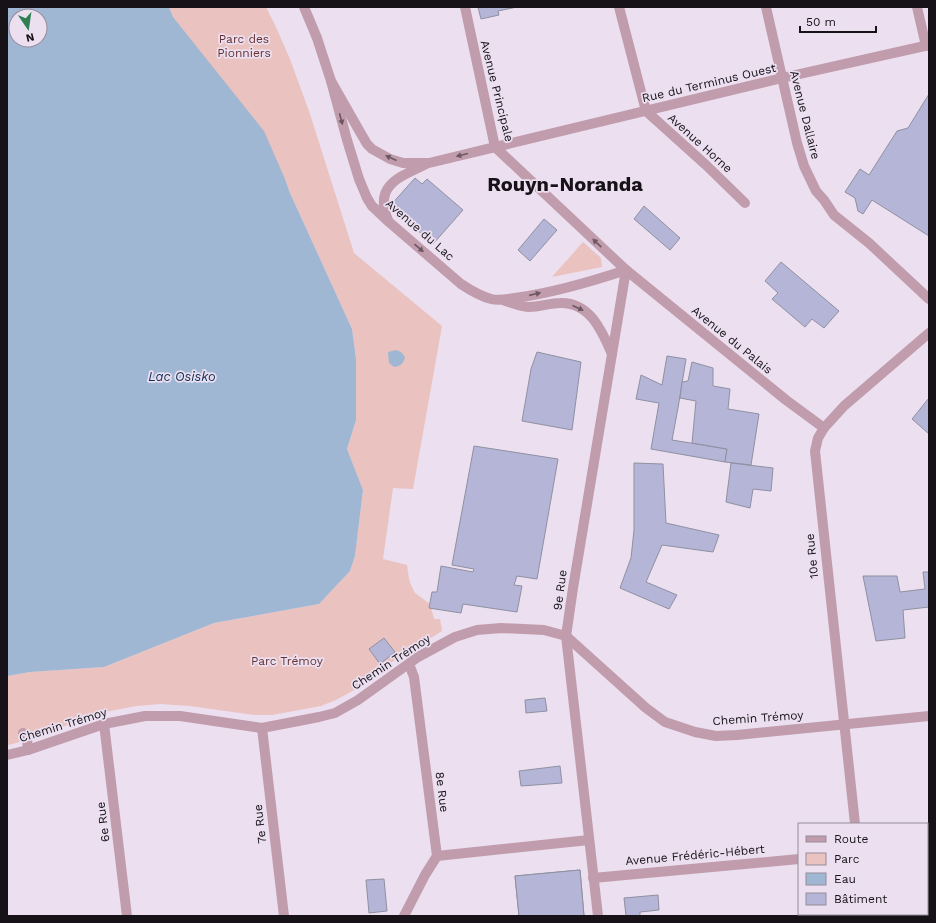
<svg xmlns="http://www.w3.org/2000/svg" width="936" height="923" viewBox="0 0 936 923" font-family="'Work Sans',sans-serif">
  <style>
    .green { fill: #eac2bf }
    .water { fill: #9fb7d3; fill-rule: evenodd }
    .building { fill: #b5b5d8; stroke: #8f90a1 }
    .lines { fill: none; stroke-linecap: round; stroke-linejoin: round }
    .minor { stroke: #c19cac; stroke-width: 10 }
    .oneway { fill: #6c5762 }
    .labels { text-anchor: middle; stroke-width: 3.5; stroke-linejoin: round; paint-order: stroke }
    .park-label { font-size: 12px; fill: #673130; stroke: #ebdff0 }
    .street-label { font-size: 12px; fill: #161218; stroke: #ebdff0 }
    .water-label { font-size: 13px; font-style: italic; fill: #0b2f55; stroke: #ebdff0 }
    .town-label { font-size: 20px; font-weight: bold; fill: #161218; stroke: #ebdff0 }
  </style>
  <rect width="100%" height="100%" fill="#ebdff0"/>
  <!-- green -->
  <g class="green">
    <path d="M169 7H266L275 25 290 59 310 114 354 253 442 326 413 489 393 488 383 559 407 565 409 579 411 585 415 593 430 604 434 619H440L442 631 384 667 356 689 336 700 321 706 272 715H254L190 706 160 704 136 706 105 712 13 744 7 745V676L30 672 104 667 214 623 319 604 350 571 355 556 363 490 347 449 356 420V359L352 329 290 193 285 179 173 17Z"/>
    <path d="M583 242 601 258 602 267 552 277Z"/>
  </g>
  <!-- water -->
  <g class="water">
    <path d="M7 7H169L173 17 264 131 285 179 290 193 352 329 356 359V420L347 449 363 490 355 556 350 571 319 604 214 623 104 667 30 672 7 676ZM16 16H40V40H16Z"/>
    <path d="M396 350 401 352 405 357C403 364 401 366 394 367L389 363 388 352Z"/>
  </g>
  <!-- building -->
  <g class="building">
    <path d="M478 7H517L498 11 499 15 481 19Z"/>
    <path d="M929 94V236L872 200 863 214 858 211 855 198 845 192 860 169 869 175 897 131 908 128Z"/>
    <path d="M415 178 422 184 427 179 463 210 433 244 390 206Z"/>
    <path d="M644 206 680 238 670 250 634 219Z"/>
    <path d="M544 219 557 230 530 261 518 250Z"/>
    <path d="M781 262 839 311 824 328 812 319 805 327 772 299 778 293 765 281Z"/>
    <path d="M537 352 581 362 572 430 522 421 531 369Z"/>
    <path d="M667 356 686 359 678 408 672 440 727 449 725 462 651 449 659 403 636 399 641 375 662 385Z"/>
    <path d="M692 362 713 368V386L730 389 728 409 759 414 751 465 725 462 727 449 692 443 696 401 680 398 682 382 688 381Z"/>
    <path d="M929 398V434L912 419Z"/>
    <path d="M474 446 558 459 537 579 517 576 514 585 522 586 517 612 463 604 461 613 429 608 432 592H437L441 566 473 572 474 569 452 565Z"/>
    <path d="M634 463 663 464 666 523 719 535 713 552 662 545 646 582 677 595 669 609 620 588 631 558 634 530Z"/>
    <path d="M731 463 773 468 771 491 753 489 750 508 726 502Z"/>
    <path d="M923 572H929V607L903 610 905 638 876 641 863 576H897L900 592 925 589Z"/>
    <path d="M384 638 395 652 380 664 369 649Z"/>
    <path d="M545 698 547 711 526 713 525 700Z"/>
    <path d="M560 766 562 783 521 786 519 771Z"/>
    <path d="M580 870 584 916H519L515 876Z"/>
    <path d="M580 870 584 916H519L515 876Z"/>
    <path d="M384 879 387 911 369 913 366 880Z"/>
    <path d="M658 895 659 910 640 912V916H626L624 898Z"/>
  </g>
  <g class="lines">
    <!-- minor -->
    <g class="minor">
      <path d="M304 7 317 38 331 81 347 140 359 179 367 198 372 206 389 222 461 284C470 290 480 296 491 299 499 301 507 299 515 298 553 293 590 282 626 270"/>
      <path d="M465 7 495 147 626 270 786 400 824 428"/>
      <path d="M619 7 646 111 706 165 745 203"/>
      <path d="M766 7 797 143 804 166 816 191 824 200 834 215 869 243 929 299"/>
      <path d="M917 7 926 46"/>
      <path d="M331 81 360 132 367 144 372 149 390 159 403 163H429L782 78 929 45"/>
      <path d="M388 220C373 185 400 177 426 164"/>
      <path d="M505 301C513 303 522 307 529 307 540 307 550 303 560 303 590 302 602 331 612 354"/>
      <path d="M104 724 127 916"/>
      <path d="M262 728 284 916"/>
      <path d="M23 733 27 739 28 750"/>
      <path d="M7 755 28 750 104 724 145 716H180L262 728 319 717 335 713 358 700 418 657 455 637 477 630 501 628 544 630 566 636 646 708 665 722 695 732 716 736 737 735 929 716"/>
      <path d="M855 824 815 451 818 438 824 428 844 406 929 333"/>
      <path d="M927 847H929"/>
      <path d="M437 856 589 840"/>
      <path d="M593 878 799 859"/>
      <path d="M865 914V916"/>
      <path d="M404 916 425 875 437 856 414 677 409 664"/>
      <path d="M598 916 566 636 573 588 626 270"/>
    </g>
  </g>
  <!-- one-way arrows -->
  <defs><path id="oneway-solid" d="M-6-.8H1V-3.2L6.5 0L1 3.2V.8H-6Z"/></defs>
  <g class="oneway">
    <use href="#oneway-solid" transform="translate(341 119) rotate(75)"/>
    <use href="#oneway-solid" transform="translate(462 155) rotate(166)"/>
    <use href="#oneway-solid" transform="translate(391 158) rotate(-156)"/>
    <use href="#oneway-solid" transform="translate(597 243) rotate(-137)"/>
    <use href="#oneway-solid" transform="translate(419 248) rotate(41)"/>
    <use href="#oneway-solid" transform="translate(535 294) rotate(-13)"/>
    <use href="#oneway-solid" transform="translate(578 308) rotate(25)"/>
  </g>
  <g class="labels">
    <!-- park labels -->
    <g class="park-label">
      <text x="244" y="43">Parc des<tspan x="244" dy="14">Pionniers</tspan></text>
      <text x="287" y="665">Parc Trémoy</text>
    </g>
    <!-- street labels -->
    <g class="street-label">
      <text transform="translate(709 83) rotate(-13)" y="4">Rue du Terminus Ouest</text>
      <text transform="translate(497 91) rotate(76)" y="4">Avenue Principale</text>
      <text transform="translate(805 115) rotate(76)" y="4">Avenue Dallaire</text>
      <text transform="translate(700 143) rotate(42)" y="4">Avenue Horne</text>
      <text transform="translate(420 230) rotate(41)" y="4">Avenue du Lac</text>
      <text transform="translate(732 340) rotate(39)" y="4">Avenue du Palais</text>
      <text transform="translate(812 556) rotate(-96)" y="4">10e Rue</text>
      <text transform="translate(560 590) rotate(-82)" y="4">9e Rue</text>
      <text transform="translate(391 662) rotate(-33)" y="4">Chemin Trémoy</text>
      <text transform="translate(758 718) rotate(-4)" y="4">Chemin Trémoy</text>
      <text transform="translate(63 725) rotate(-17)" y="4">Chemin Trémoy</text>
      <text transform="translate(442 792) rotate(83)" y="4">8e Rue</text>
      <text transform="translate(103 822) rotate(-97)" y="4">6e Rue</text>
      <text transform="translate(260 824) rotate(-97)" y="4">7e Rue</text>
      <text transform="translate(695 855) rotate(-5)" y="4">Avenue Frédéric-Hébert</text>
    </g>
    <!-- water labels -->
    <g class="water-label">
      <text x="182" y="381">Lac Osisko</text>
    </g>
    <!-- town labels -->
    <g class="town-label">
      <text x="565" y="191">Rouyn-Noranda</text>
    </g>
  </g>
  <!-- border -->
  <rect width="936" height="923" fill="none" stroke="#161218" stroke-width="16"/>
  <!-- legend -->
  <rect x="798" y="823" width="130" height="92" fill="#ebdff0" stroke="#968d9a"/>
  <rect x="806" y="836" width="20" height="6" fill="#c19cac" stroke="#968d9a"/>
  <text x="834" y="843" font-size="12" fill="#161218">Route</text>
  <rect x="806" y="853" width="20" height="12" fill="#eac2bf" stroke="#968d9a"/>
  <text x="834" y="863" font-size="12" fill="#161218">Parc</text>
  <rect x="806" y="873" width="20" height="12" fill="#9fb7d3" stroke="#968d9a"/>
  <text x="834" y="883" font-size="12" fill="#161218">Eau</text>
  <rect x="806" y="893" width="20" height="12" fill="#b5b5d8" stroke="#968d9a"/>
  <text x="834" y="903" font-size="12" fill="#161218">Bâtiment</text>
  <!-- north arrow -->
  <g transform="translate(28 28) rotate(167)"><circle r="19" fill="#ebdff0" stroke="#968d9a"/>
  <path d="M0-3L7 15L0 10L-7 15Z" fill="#2e8052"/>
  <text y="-6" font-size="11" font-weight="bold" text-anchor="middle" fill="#161218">N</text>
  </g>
  <!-- scale -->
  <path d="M800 26v6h76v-6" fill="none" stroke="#161218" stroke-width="2"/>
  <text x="806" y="26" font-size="12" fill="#161218" stroke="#ebdff0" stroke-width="3" paint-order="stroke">50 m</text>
</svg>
